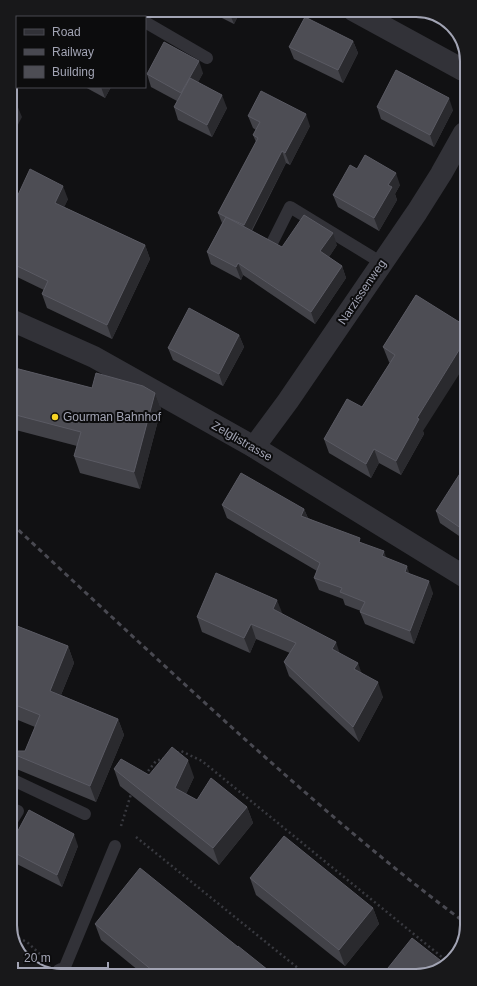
<svg xmlns="http://www.w3.org/2000/svg" width="477" height="986" viewBox="0 0 477 986" font-family="Arial,sans-serif">
  <style>
    .lines { fill: none; stroke-linecap: round; stroke-linejoin: round }
    .path { stroke: #38393f; stroke-width: 2.5; stroke-dasharray: 2 3; stroke-linecap: butt }
    .lane { stroke: #323238; stroke-width: 12 }
    .street { stroke: #323238; stroke-width: 22 }
    .rail { stroke: #494951; stroke-width: 3; stroke-dasharray: 5 4; stroke-linecap: butt }
    .wall { fill: #424248 }
    .shaded-wall { fill: #2a2a2e }
    .building { fill: #4d4d54; stroke: #5a5a63 }
    .poi-dot { fill: #f7d424; stroke: #0c0c0d; stroke-width: 1.5 }
    .labels { text-anchor: middle; stroke-width: 4; stroke-linejoin: round; paint-order: stroke }
    .street-label { font-size: 12px; fill: #a2a4b4; stroke: #0c0c0d }
    .poi-label { font-size: 12px; fill: #a2a4b4; stroke: #0c0c0d; text-anchor: start }
    .rim { fill: none; stroke: #a2a4b4; stroke-width: 2 }
  </style>
  <rect width="100%" height="100%" fill="#111113"/>
  <g class="lines">
    <!-- path -->
    <g class="path">
      <path d="M177 753 181 751 202 761 448 962"/>
      <path d="M145 775 156 761 165 758"/>
      <path d="M121 826 132 791"/>
      <path d="M136 837 304 973"/>
      <path d="M14 936 27 942 42 956"/>
    </g>
    <!-- lane -->
    <g class="lane">
      <path d="M132 10 130 13 137 17"/>
      <path d="M145 22 207 58"/>
      <path d="M273 241 290 207 382 263"/>
      <path d="M13 780 85 814"/>
      <path d="M13 809 18 811 13 819"/>
      <path d="M62 974 115 846"/>
    </g>
    <!-- street -->
    <g class="street">
      <path d="M353 10 463 70"/>
      <path d="M11 320 94 357 254 447 465 577"/>
      <path d="M254 447 288 401 417 212 441 174 464 133"/>
      <path d="M61 976 62 974"/>
    </g>
    <!-- rail -->
    <path class="rail" d="M12 524C87 594 162 664 238 733 312 799 387 865 467 924"/>
  </g>
  <!-- wall -->
  <g class="wall">
    <path d="M206 10H241L234 24Z"/>
    <path d="M353 41 358 53 343 83 294 59 289 47Z"/>
    <path d="M203 73 198 82 227 108 212 137 178 120 174 107 177 101 151 87 147 74Z"/>
    <path d="M85 87H111L105 98Z"/>
    <path d="M377 107 453 110 434 147 381 119Z"/>
    <path d="M248 116 310 126 290 165 286 163 252 231 282 247 337 245 329 257 342 266 346 278 315 324 243 275 241 280 211 264 207 252 222 223 218 213 256 142 253 135 256 130 253 128Z"/>
    <path d="M357 169 400 185 395 194 397 200 379 231 338 207 333 195Z"/>
    <path d="M68 199 64 207 145 245 150 259 112 339 47 308 42 294 44 290 11 274V210Z"/>
    <path d="M416 295 423 431 424 434 401 475 379 463 371 478 329 453 324 439 362 407 390 363 389 362 383 347Z"/>
    <path d="M239 335 244 347 223 386 173 360 168 348Z"/>
    <path d="M11 367 92 388 155 393 161 409 140 489 80 473 74 456 77 446 12 429Z"/>
    <path d="M465 475V540L440 523 436 511Z"/>
    <path d="M222 505 304 509 308 518 362 543 410 574 433 593 414 644 365 624 360 612 361 611 345 605 343 599 319 590 314 578 317 571 227 518Z"/>
    <path d="M282 614 340 654 361 672 383 697 359 742 289 676 284 662 290 653 256 639 250 653 202 632 197 617Z"/>
    <path d="M12 624 68 646 74 663 61 695 118 719 124 735 96 802 14 768 13 766V751H25L35 727 13 718Z"/>
    <path d="M114 769 149 775 194 777 186 794 197 800 247 807 253 823 219 865 120 786Z"/>
    <path d="M13 840 78 846 62 887 13 862Z"/>
    <path d="M250 878 373 908 379 924 345 966 256 895Z"/>
    <path d="M95 924 238 947 273 974 144 975 101 940Z"/>
  </g>
  <!-- shaded-wall -->
  <g class="shaded-wall">
    <path d="M230 10H241L234 24 229 12Z"/>
    <path d="M353 41 358 53 343 83 338 70Z"/>
    <path d="M199 61 203 73 186 105 181 93Z"/>
    <path d="M101 87H111L105 98Z"/>
    <path d="M222 95 227 108 212 137 207 125Z"/>
    <path d="M449 98 453 110 434 147 430 135Z"/>
    <path d="M17 105 22 117 10 140V119Z"/>
    <path d="M306 114 310 126 290 165 285 153Z"/>
    <path d="M282 151 286 163 248 237 244 225Z"/>
    <path d="M396 173 400 185 395 194 397 200 379 231 374 218 388 185Z"/>
    <path d="M63 186 68 199 60 216 55 203Z"/>
    <path d="M333 233 337 245 325 263 320 251Z"/>
    <path d="M145 245 150 259 112 339 107 325Z"/>
    <path d="M238 263 243 275 241 280 236 267Z"/>
    <path d="M342 266 346 278 315 324 311 312Z"/>
    <path d="M239 335 244 347 223 386 219 374Z"/>
    <path d="M464 342 465 365 423 431 424 434 401 475 396 461 417 418Z"/>
    <path d="M155 393 161 409 140 489 134 472Z"/>
    <path d="M374 449 379 463 371 478 366 464Z"/>
    <path d="M304 509 309 521 301 516Z"/>
    <path d="M384 551 388 563 382 556Z"/>
    <path d="M407 566 411 578 405 572Z"/>
    <path d="M429 581 433 593 414 644 410 631Z"/>
    <path d="M277 600 283 615 273 609Z"/>
    <path d="M251 624 256 639 250 653 244 638Z"/>
    <path d="M336 642 341 657 332 649Z"/>
    <path d="M68 646 74 663 56 707 50 691Z"/>
    <path d="M358 663 363 677 354 669Z"/>
    <path d="M378 682 383 697 359 742 353 727Z"/>
    <path d="M118 719 124 735 96 802 90 786Z"/>
    <path d="M188 760 194 777 181 805 175 788Z"/>
    <path d="M247 807 253 823 219 865 213 848Z"/>
    <path d="M74 834 78 846 62 887 57 875Z"/>
    <path d="M373 908 379 924 345 966 339 950Z"/>
  </g>
  <!-- building -->
  <g class="building">
    <path d="M61 10H67L79 17H51L53 13Z"/>
    <path d="M225 10H230L229 12Z"/>
    <path d="M305 17 353 41 338 70 289 47Z"/>
    <path d="M164 42 199 61 181 93 147 74Z"/>
    <path d="M396 70 449 98 430 135 377 107Z"/>
    <path d="M190 78 222 95 207 125 174 107Z"/>
    <path d="M261 91 306 114 285 153 282 151 244 225 226 217 282 247 304 215 333 233 320 251 342 266 311 312 238 263 236 267 207 252 226 217 218 213 258 138 253 135 260 122 248 116Z"/>
    <path d="M10 101 17 105 10 119Z"/>
    <path d="M365 155 396 173 388 185 392 187 374 218 333 195 350 165 357 169Z"/>
    <path d="M30 169 63 186 55 203 145 245 107 325 42 294 48 281 11 263V210Z"/>
    <path d="M416 295 464 325V342L417 418 419 419 396 461 374 449 366 464 324 439 347 399 362 407 395 355 383 347Z"/>
    <path d="M189 308 239 335 219 374 168 348Z"/>
    <path d="M11 367 92 388 96 373 143 386 155 393 134 472 74 456 81 432 12 414Z"/>
    <path d="M461 472 465 475V531L436 511Z"/>
    <path d="M241 473 304 509 301 516 360 538 359 542 384 551 382 556 407 566 405 572 429 581 410 631 360 612 365 602 340 592 342 588 314 578 320 563 222 505Z"/>
    <path d="M216 573 277 600 273 609 336 642 332 649 358 663 354 669 378 682 353 727 284 662 296 643 251 624 244 638 197 617Z"/>
    <path d="M12 624 68 646 50 691 118 719 90 786 13 754V751H25L40 715 13 704Z"/>
    <path d="M172 747 188 760 175 788 197 800 211 778 247 807 213 848 114 769 121 759 149 775Z"/>
    <path d="M29 810 74 834 57 875 13 852V840Z"/>
    <path d="M284 836 373 908 339 950 250 878Z"/>
    <path d="M140 868 238 947V946L273 974 158 975 95 924Z"/>
    <path d="M412 938 445 964 435 972 384 973Z"/>
  </g>
  <!-- markers -->
  <circle class="poi-dot" cx="55" cy="417" r="4"/>
  <g class="labels">
    <!-- street labels -->
    <g class="street-label">
      <text transform="translate(362 292) rotate(-56)" y="4">Narzissenweg</text>
      <text transform="translate(242 441) rotate(30)" y="4">Zelglistrasse</text>
    </g>
    <!-- poi labels -->
    <g class="poi-label">
      <text x="63" y="421">Gourman Bahnhof</text>
    </g>
  </g>
  <!-- crop -->
  <path d="M0 0H477V986H0ZM61 17H416A44 44 0 0 1 460 61V925A44 44 0 0 1 416 969H61A44 44 0 0 1 17 925V61A44 44 0 0 1 61 17Z" fill="#18181a" fill-rule="evenodd"/>
  <path class="rim" d="M61 17H416A44 44 0 0 1 460 61V925A44 44 0 0 1 416 969H61A44 44 0 0 1 17 925V61A44 44 0 0 1 61 17Z"/>
  <!-- legend -->
  <rect x="16" y="16" width="130" height="72" fill="#0c0c0d" stroke="#484950"/>
  <rect x="24" y="29" width="20" height="6" fill="#323238" stroke="#484950"/>
  <text x="52" y="36" font-size="12" fill="#a2a4b4">Road</text>
  <rect x="24" y="49" width="20" height="6" fill="#494951" stroke="#484950"/>
  <text x="52" y="56" font-size="12" fill="#a2a4b4">Railway</text>
  <rect x="24" y="66" width="20" height="12" fill="#4d4d54" stroke="#484950"/>
  <text x="52" y="76" font-size="12" fill="#a2a4b4">Building</text>
  <!-- scale -->
  <path d="M18 962v6h90v-6" fill="none" stroke="#a2a4b4" stroke-width="2"/>
  <text x="24" y="962" font-size="12" fill="#a2a4b4" stroke="#0c0c0d" stroke-width="3" paint-order="stroke">20 m</text>
</svg>
